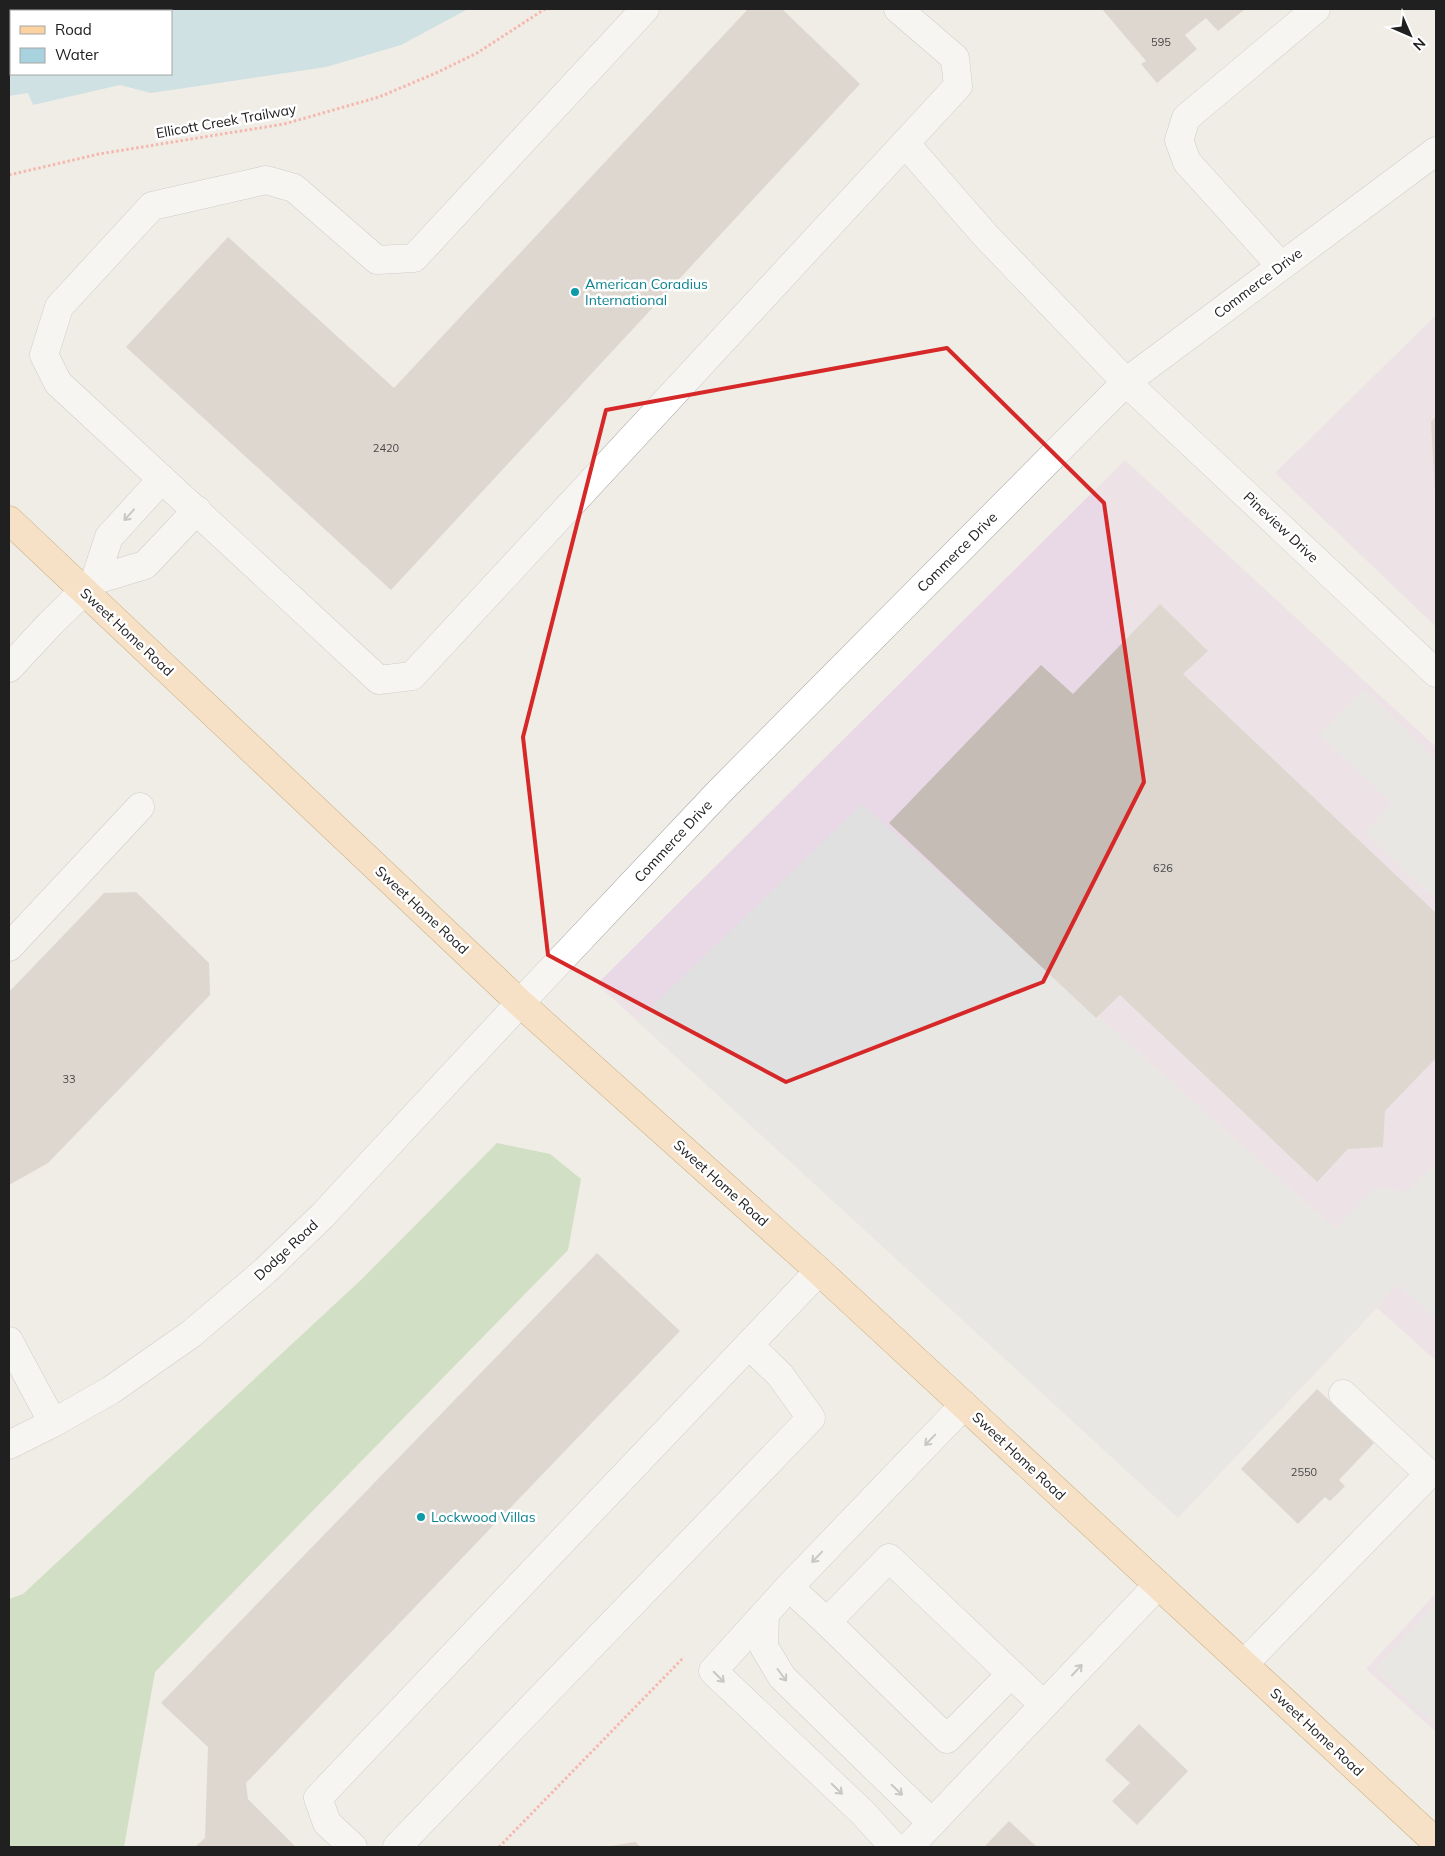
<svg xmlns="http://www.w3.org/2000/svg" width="1445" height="1856" viewBox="0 0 1445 1856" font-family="Mulish,sans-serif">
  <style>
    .industrial { fill: #e9d8e6 }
    .forest { fill: #abcf9b }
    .parking { fill: #e0e0e0 }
    .water { fill: #a7d2de; fill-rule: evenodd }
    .building { fill: #c5bcb5 }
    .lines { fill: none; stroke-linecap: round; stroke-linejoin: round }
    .minor-casing { stroke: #a7a7a7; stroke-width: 29 }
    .major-casing { stroke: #9b6400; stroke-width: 29 }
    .path { stroke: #fa796e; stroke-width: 3; stroke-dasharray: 2.5 2.5; stroke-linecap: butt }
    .minor { stroke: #fff; stroke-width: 28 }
    .major { stroke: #fcd2a0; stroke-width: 28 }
    .oneway { stroke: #9b9b9b }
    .marked { fill: none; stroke: #d62828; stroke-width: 4; stroke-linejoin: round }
    .culture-dot { fill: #0f9aa8; stroke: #fff; stroke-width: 2 }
    .labels { text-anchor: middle; stroke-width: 5; stroke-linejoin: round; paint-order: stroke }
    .number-label { font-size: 11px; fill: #494745 }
    .street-label { font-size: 14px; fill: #202020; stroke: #fff }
    .culture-label { font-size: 14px; fill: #0d838f; stroke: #fff; text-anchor: start }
  </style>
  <rect width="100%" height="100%" fill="#f0ede6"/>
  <!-- industrial -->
  <g class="industrial">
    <path d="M1436 315V627L1275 473Z"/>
    <path d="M1125 460 1436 747V1361L1377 1308 1178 1518 597 984Z"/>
    <path d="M1436 1593V1732L1366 1669Z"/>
  </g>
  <!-- forest -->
  <path class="forest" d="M497 1143 550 1154 581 1179 568 1250 155 1672 124 1847H9V1599L23 1594 363 1278Z"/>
  <!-- parking -->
  <g class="parking">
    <path d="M1364 689 1436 760V900L1365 833 1392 803 1320 735Z"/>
    <path d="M862 804 1335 1229 1376 1187 1408 1192 1436 1163V1318L1397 1284 1178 1518 637 1021Z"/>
    <path d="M1436 1604V1725L1375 1670Z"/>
  </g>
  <!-- water -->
  <path class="water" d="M9 9H468L401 45 326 67 151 93 120 85 33 105 28 93 9 96ZM11 11H171V74H11Z"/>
  <!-- building -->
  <g class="building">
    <path d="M748 9H782L860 84 391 590 126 347 228 237 394 388Z"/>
    <path d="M1102 9H1245L1218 31 1206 18 1185 35 1197 49 1157 83 1141 64 1146 61Z"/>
    <path d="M1436 416V493H1435L1431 422Z"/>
    <path d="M1160 604 1208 651 1183 674 1436 913V1058L1385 1111 1383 1147 1348 1149 1317 1182 1120 995 1096 1018 889 823 1041 665 1073 694Z"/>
    <path d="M136 892 209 963 210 995 48 1163 9 1185V992L104 893Z"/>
    <path d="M597 1253 680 1331 246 1783 248 1799 296 1847H195L205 1838 208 1747 161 1703Z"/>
    <path d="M1317 1389 1374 1443 1339 1480 1345 1486 1330 1501 1325 1497 1298 1524 1241 1469Z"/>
    <path d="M1139 1724 1188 1771 1137 1825 1112 1801 1130 1783 1105 1760Z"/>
    <path d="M1009 1821 1037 1847H984Z"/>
    <path d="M635 1842 641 1847H611V1846Z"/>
  </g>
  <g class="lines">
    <defs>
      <g id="minor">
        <path d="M645 9 414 258 377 260 294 188 266 180 152 206 59 307 44 355 58 383 379 680 412 676 958 86 955 58 898 9"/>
        <path d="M905 143 985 235 1126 382 1436 673"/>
        <path d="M1281 266 1187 162 1179 140 1186 118 1316 9"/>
        <path d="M162 479 109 537 95 580 145 565 197 510"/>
        <path d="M9 668 50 624 95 580"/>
        <path d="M9 947 140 807"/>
        <path d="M9 1341 53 1423"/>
        <path d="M9 1445 53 1423 111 1390 191 1334 265 1271 323 1215 520 1003 720 791 1126 382 1436 151"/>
        <path d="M789 1587 827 1622"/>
        <path d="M765 1614 764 1647 782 1677 932 1823"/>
        <path d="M1244 1664 1429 1474 1343 1394"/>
        <path d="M1011 1674 947 1739 827 1622 889 1558 1044 1705"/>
        <path d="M353 1847 327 1823 318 1798 819 1271"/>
        <path d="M397 1847 811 1418 780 1375 749 1345"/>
        <path d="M894 1847 862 1812 713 1671 789 1587 964 1405"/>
        <path d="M909 1847 1158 1585"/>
      </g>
      <path id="major" d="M9 520 520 1003 819 1271 1436 1842"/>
    </defs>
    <!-- minor casing -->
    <use href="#minor" class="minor-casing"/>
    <!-- major casing -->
    <use href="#major" class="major-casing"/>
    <!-- path -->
    <g class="path">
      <path d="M9 175 99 154 284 124 379 97 436 73 477 53 545 9"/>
      <path d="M499 1847 684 1657"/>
    </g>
    <!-- minor -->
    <use href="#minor" class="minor"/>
    <!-- major -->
    <use href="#major" class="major"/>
  </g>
  <!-- one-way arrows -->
  <defs><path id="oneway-shaft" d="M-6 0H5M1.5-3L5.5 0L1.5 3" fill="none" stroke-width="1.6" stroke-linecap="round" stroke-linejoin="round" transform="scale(1.25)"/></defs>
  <g class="oneway">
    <use href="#oneway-shaft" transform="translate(129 515) rotate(132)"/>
    <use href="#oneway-shaft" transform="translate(930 1440) rotate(134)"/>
    <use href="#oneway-shaft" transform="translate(817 1557) rotate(134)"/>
    <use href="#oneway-shaft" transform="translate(1077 1670) rotate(-47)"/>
    <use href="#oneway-shaft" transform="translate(782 1675) rotate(53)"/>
    <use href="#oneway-shaft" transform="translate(719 1677) rotate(45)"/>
    <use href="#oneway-shaft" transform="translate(837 1789) rotate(44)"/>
    <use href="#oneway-shaft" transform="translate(897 1790) rotate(44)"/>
  </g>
  <!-- marked area -->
  <path d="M0 0H1445V1856H0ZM947 348 1104 503 1144 782 1043 982 786 1082 548 955 523 737 606 410Z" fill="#f0ede6" fill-opacity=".55" fill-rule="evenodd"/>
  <path class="marked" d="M947 348 1104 503 1144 782 1043 982 786 1082 548 955 523 737 606 410Z"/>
  <!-- markers -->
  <g class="culture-dot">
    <circle cx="575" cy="292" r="5"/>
    <circle cx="421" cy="1517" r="5"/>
  </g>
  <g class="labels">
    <!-- number labels -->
    <g class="number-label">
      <text x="1161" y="46">595</text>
      <text x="386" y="452">2420</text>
      <text x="1163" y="872">626</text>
      <text x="69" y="1083">33</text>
      <text x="1304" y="1476">2550</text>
    </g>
    <!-- street labels -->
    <g class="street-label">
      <text transform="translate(226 121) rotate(-10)" y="5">Ellicott Creek Trailway</text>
      <text transform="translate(1258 283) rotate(-37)" y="5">Commerce Drive</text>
      <text transform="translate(1281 527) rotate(43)" y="5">Pineview Drive</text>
      <text transform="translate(957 552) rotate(-45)" y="5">Commerce Drive</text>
      <text transform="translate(127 632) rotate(43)" y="5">Sweet Home Road</text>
      <text transform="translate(673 841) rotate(-47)" y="5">Commerce Drive</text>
      <text transform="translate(422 910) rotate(43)" y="5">Sweet Home Road</text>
      <text transform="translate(721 1183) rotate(42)" y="5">Sweet Home Road</text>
      <text transform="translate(286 1250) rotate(-43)" y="5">Dodge Road</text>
      <text transform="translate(1019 1456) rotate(43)" y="5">Sweet Home Road</text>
      <text transform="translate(1317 1732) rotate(43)" y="5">Sweet Home Road</text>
    </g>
    <!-- culture labels -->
    <g class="culture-label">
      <text x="585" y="289">American Coradius<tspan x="585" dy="16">International</tspan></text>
      <text x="431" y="1522">Lockwood Villas</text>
    </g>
  </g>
  <!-- border -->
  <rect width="1445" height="1856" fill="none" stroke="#202020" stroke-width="20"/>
  <!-- legend -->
  <rect x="10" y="10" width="162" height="65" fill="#ffffff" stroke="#a6a6a6"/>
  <rect x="20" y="26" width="25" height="8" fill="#fcd2a0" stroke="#a6a6a6"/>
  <text x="55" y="35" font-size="15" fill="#202020">Road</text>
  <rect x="20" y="48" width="25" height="15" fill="#a7d2de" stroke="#a6a6a6"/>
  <text x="55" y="60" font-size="15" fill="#202020">Water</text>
  <!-- north arrow -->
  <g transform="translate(1410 35) rotate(135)" stroke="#ffffff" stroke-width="4" paint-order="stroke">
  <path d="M0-4L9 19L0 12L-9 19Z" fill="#202020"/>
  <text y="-8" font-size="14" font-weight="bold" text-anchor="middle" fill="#202020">N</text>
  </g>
</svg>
